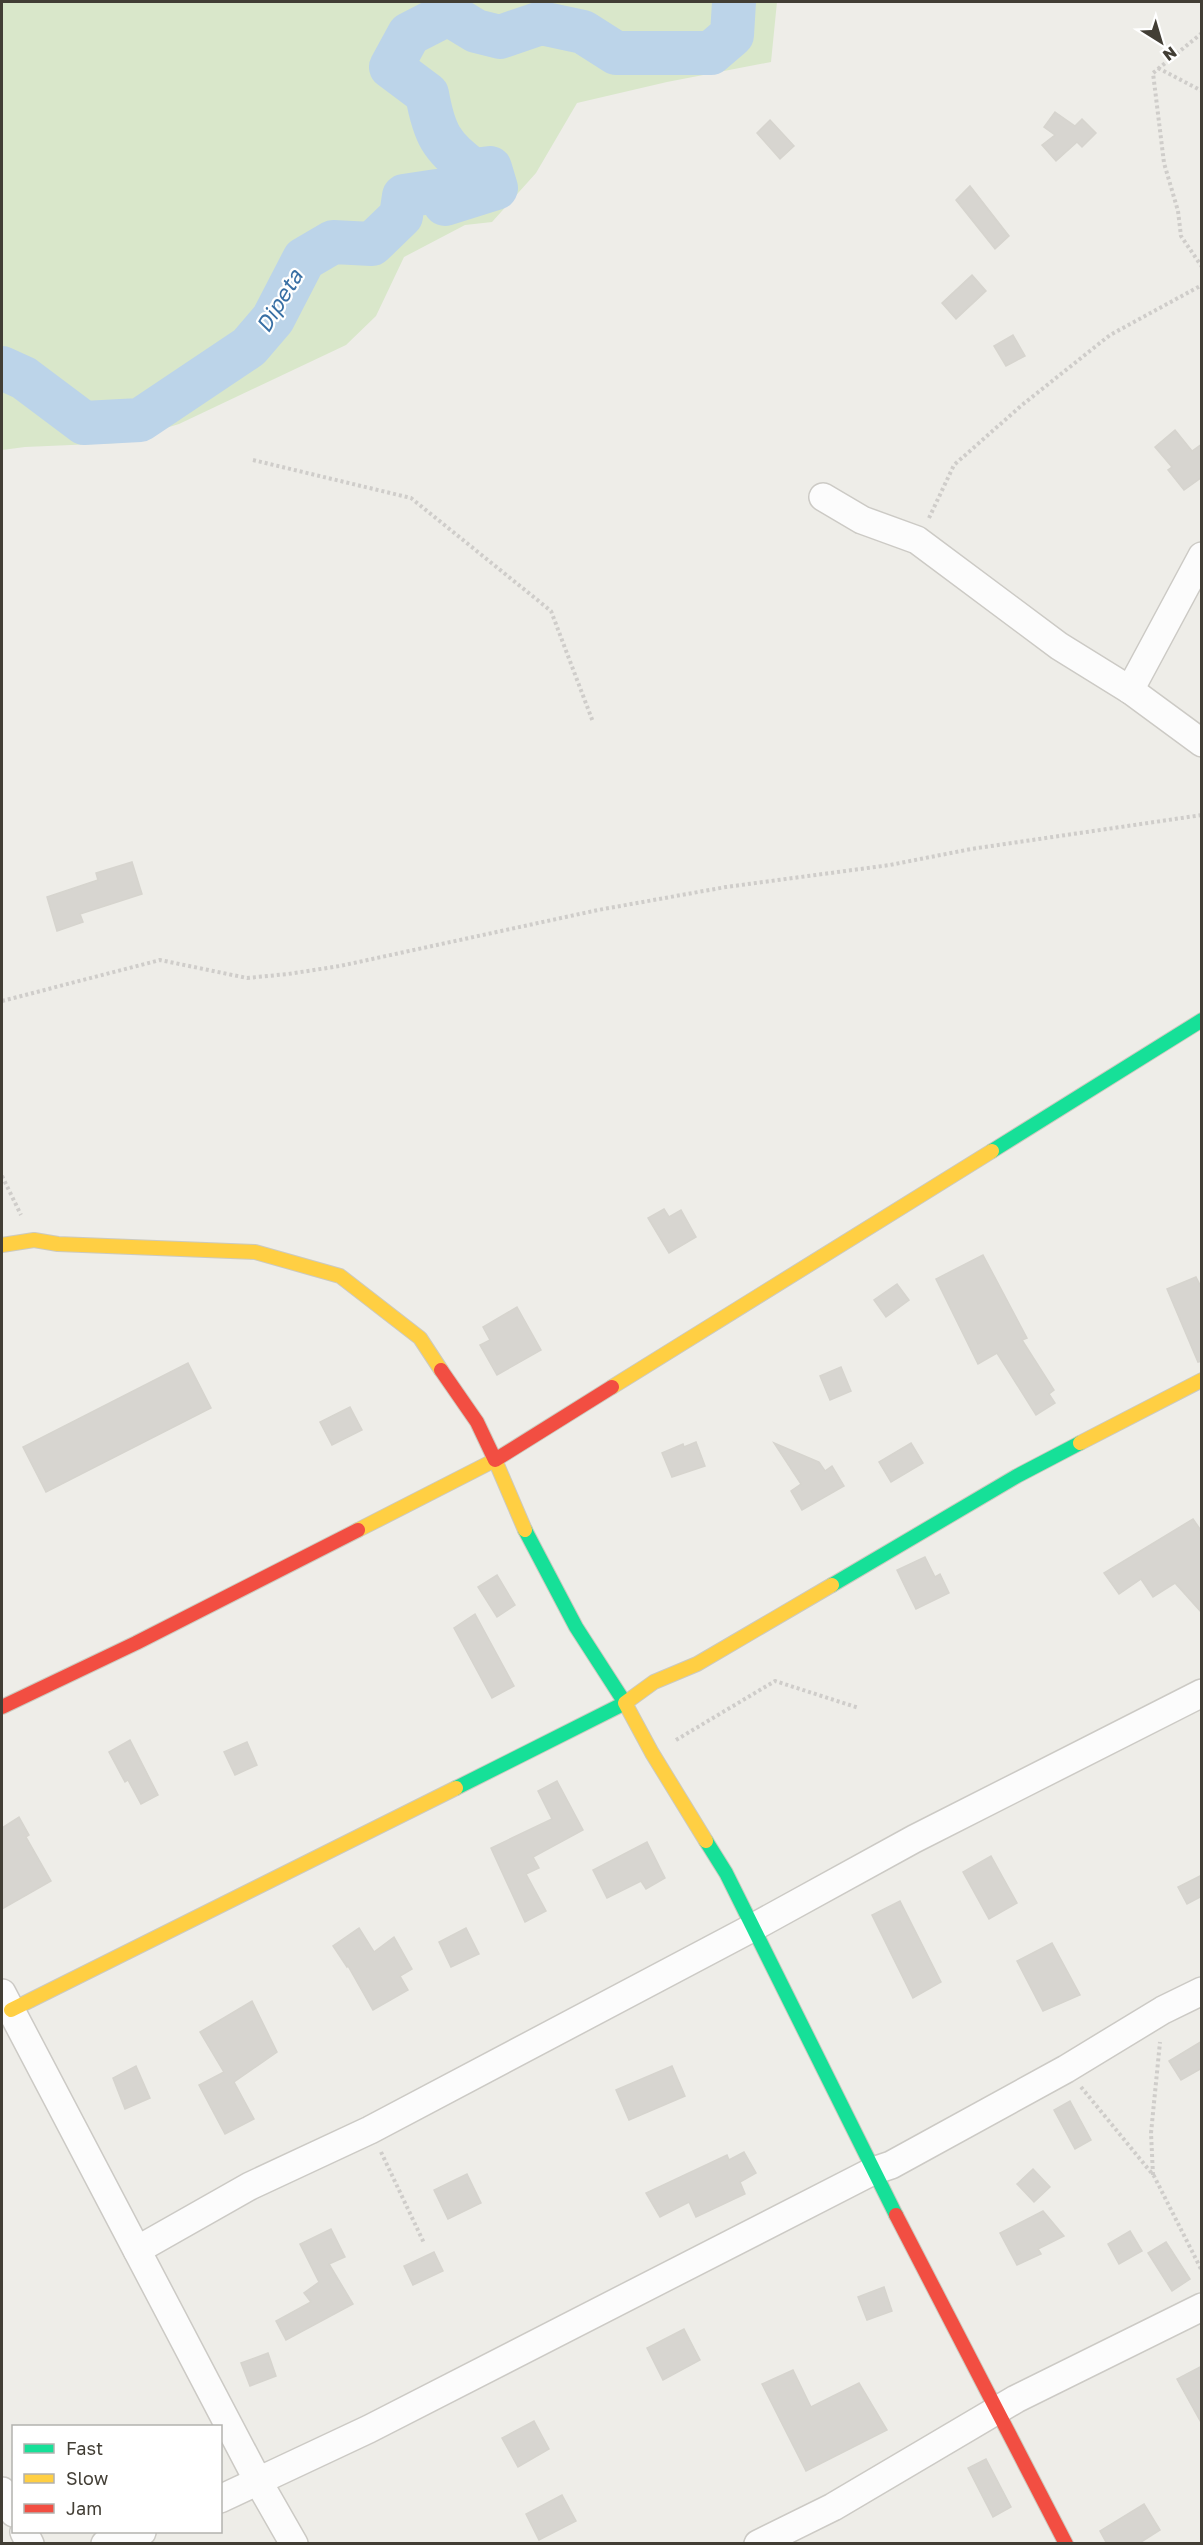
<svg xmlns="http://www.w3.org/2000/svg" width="1203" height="2545" viewBox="0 0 1203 2545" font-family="'Golos Text',sans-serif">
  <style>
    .green { fill: #d9e7ca }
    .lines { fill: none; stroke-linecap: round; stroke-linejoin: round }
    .river { stroke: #bcd4e9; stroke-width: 44 }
    .building { fill: #d7d5d0; stroke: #d6d4ce; stroke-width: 1.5 }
    .street-casing { stroke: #cccac5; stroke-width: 30 }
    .fast-casing { stroke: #cccabf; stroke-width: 16 }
    .slow-casing { stroke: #cccabf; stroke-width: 16 }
    .jam-casing { stroke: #cccabf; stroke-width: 16 }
    .path { stroke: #cfcdca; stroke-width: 4; stroke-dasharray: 3 3; stroke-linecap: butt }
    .street { stroke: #fcfcfc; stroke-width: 27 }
    .fast { stroke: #16e098; stroke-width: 14 }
    .slow { stroke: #ffcf43; stroke-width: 14 }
    .jam { stroke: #f24e42; stroke-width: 14 }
    .labels { text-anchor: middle; stroke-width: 4.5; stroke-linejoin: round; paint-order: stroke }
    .water-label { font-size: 22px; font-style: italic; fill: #386fa4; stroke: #fff }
  </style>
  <rect width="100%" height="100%" fill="#eeede8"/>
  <!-- green -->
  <path class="green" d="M2 2H777L771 62 667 82 577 103 536 173 492 222 465 225 404 257 376 316 346 345 179 424 117 443 25 447 2 450Z"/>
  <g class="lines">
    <!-- river -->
    <path class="river" d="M2 368 24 378 84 423 140 420 249 347 273 319 304 259 333 242 372 244 401 216 404 196 437 191 445 204 496 188 490 168 473 170C441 147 434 133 427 94L391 67 409 34 448 14 476 31 500 37 541 23 583 32 616 53H711L732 35 734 2"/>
  </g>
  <!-- building -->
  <g class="building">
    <path d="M1055 112 1075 126 1082 119 1096 133 1082 147 1077 142 1056 161 1042 145 1055 135 1044 127Z"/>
    <path d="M770 120 794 146 780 159 757 133Z"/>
    <path d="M970 186 1009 236 995 249 956 200Z"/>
    <path d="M972 275 986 291 956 319 942 303Z"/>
    <path d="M1013 335 1025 356 1006 366 994 346Z"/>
    <path d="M1175 430 1192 451 1202 444V477L1184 490 1168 470 1172 467 1155 447Z"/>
    <path d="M132 862 142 894 80 914 83 922 57 931 47 897 98 880 96 873Z"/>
    <path d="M664 1209 669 1217 681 1210 696 1237 669 1253 648 1218Z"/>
    <path d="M983 1255 1027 1338 1022 1340 1054 1390 1049 1394 1055 1403 1036 1415 997 1353 978 1364 936 1279Z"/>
    <path d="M1196 1277 1202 1289V1361L1198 1362 1167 1289Z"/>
    <path d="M897 1284 909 1300 886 1317 874 1300Z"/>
    <path d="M517 1307 541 1350 497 1375 480 1345 490 1340 483 1327Z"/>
    <path d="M188 1363 211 1408 46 1492 23 1447Z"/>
    <path d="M841 1367 851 1391 830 1400 820 1376Z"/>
    <path d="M350 1407 362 1430 332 1445 320 1422Z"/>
    <path d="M696 1442 705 1466 672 1477 662 1453 683 1444 684 1447Z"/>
    <path d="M774 1443 819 1462 825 1471 832 1466 844 1486 802 1510 791 1491 801 1484Z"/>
    <path d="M911 1443 923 1463 891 1482 879 1462Z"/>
    <path d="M1193 1519 1202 1532V1613L1175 1583 1153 1597 1141 1579 1119 1594 1104 1573Z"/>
    <path d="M925 1557 935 1577 940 1574 949 1593 916 1609 897 1570Z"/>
    <path d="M497 1575 515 1605 497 1617 478 1587Z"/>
    <path d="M475 1614 514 1686 492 1698 454 1628Z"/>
    <path d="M130 1740 158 1795 141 1804 128 1780 125 1782 109 1752Z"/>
    <path d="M247 1742 257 1765 235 1775 224 1752Z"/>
    <path d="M557 1781 583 1830 533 1857 539 1868 526 1874 546 1911 525 1922 491 1848 552 1819 538 1791Z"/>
    <path d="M19 1817 29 1835 26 1837 51 1881 2 1909V1828Z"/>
    <path d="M647 1842 665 1878 646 1889 641 1881 607 1898 593 1870Z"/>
    <path d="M991 1856 1017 1903 989 1919 963 1872Z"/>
    <path d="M1202 1875V1896L1187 1904 1178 1887Z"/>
    <path d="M900 1901 941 1982 913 1998 872 1915Z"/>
    <path d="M359 1928 374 1952 394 1937 412 1969 400 1976 408 1990 373 2010 348 1966 347 1967 333 1946Z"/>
    <path d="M466 1928 479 1954 451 1967 439 1942Z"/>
    <path d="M1052 1943 1080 1995 1043 2011 1017 1961Z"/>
    <path d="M252 2001 277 2052 234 2082 254 2119 225 2134 199 2085 224 2072 200 2032Z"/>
    <path d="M1202 2041V2068L1181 2080 1169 2061Z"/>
    <path d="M136 2066 150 2098 125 2109 113 2078Z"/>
    <path d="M672 2066 685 2096 629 2120 616 2090Z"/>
    <path d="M1070 2101 1091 2140 1075 2149 1054 2110Z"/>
    <path d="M744 2152 756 2173 740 2182 745 2194 696 2217 689 2202 660 2217 646 2193 727 2155 729 2160Z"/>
    <path d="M1033 2169 1050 2187 1034 2202 1017 2184Z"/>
    <path d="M467 2174 481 2203 448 2219 434 2190Z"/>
    <path d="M1043 2211 1064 2236 1038 2249 1041 2254 1017 2265 1000 2233Z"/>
    <path d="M331 2229 345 2257 329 2264 353 2304 286 2340 276 2321 311 2302 304 2293 319 2282 300 2244Z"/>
    <path d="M1130 2231 1142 2251 1119 2264 1108 2244Z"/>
    <path d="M1166 2242 1190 2279 1172 2291 1148 2253Z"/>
    <path d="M434 2252 443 2271 413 2285 404 2266Z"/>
    <path d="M884 2287 892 2311 867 2320 858 2297Z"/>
    <path d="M684 2329 700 2360 663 2380 647 2348Z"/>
    <path d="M268 2353 276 2376 250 2386 241 2363Z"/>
    <path d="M1202 2366V2424L1177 2379Z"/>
    <path d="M793 2370 811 2407 859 2383 887 2430 806 2471 762 2384Z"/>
    <path d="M534 2421 549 2449 518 2467 502 2438Z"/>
    <path d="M986 2459 1011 2507 993 2517 968 2468Z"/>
    <path d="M562 2495 576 2521 539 2540 526 2514Z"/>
    <path d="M1144 2504 1160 2530 1138 2544H1107L1100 2531Z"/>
  </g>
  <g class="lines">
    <defs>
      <g id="street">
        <path d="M823 497 862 520 917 540 1059 646 1130 690 1202 743"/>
        <path d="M1130 690 1202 556"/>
        <path d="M2 1993 258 2481 294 2544"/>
        <path d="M137 2250 250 2186 370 2130 752 1928 914 1839 1202 1693"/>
        <path d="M2 2491 14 2513"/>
        <path d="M220 2499 369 2429 873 2171 891 2165 1066 2069 1163 2010 1202 1991"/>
        <path d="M24 2532 30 2544"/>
        <path d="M105 2544 142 2532"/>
        <path d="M758 2544 833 2507 1016 2399 1202 2307"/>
      </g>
      <g id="fast">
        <path d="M992 1151 1202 1020"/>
        <path d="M832 1585 1017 1476 1080 1443"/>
        <path d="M456 1788 625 1703 576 1627 525 1530"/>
        <path d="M706 1841 726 1873 896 2215"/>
      </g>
      <g id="slow">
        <path d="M2 1245 34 1240 58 1244 255 1252 340 1276 420 1338 441 1370"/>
        <path d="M612 1387 992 1151"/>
        <path d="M1080 1443 1202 1380"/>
        <path d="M358 1530 495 1460 525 1530"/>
        <path d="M706 1841 652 1753 625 1703 654 1682 697 1664 832 1585"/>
        <path d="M11 2010 456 1788"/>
      </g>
      <g id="jam">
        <path d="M441 1370 477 1422 495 1460 612 1387"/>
        <path d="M2 1707 136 1643 358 1530"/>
        <path d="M896 2215 1066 2544"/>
      </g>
    </defs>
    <!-- street casing -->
    <use href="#street" class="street-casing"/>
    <!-- fast casing -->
    <use href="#fast" class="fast-casing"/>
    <!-- slow casing -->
    <use href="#slow" class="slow-casing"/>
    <!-- jam casing -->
    <use href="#jam" class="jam-casing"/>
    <!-- path -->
    <g class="path">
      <path d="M1202 33 1153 73 1164 163 1178 211 1181 236 1202 267"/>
      <path d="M1158 68 1202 91"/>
      <path d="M253 460 411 498 551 611 593 722"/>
      <path d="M929 518 954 465 1022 405 1110 335 1202 285"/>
      <path d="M2 1001 160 960 247 978 288 974 340 966 598 910 726 887 890 865 971 849 1202 815"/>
      <path d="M2 1176 21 1215"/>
      <path d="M676 1740 775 1681 859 1708"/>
      <path d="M1081 2087 1154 2176 1202 2271"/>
      <path d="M381 2152 424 2243"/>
      <path d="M1153 2175 1151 2133 1160 2042"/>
    </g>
    <!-- street -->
    <use href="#street" class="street"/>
    <!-- fast -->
    <use href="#fast" class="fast"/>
    <!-- slow -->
    <use href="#slow" class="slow"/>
    <!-- jam -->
    <use href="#jam" class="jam"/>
  </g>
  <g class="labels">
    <!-- water labels -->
    <g class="water-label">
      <text transform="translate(279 301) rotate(-59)" y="8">Dipeta</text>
    </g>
  </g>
  <!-- border -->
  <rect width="1203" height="2545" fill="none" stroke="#423e35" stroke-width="6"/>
  <!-- legend -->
  <rect x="12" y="2425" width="210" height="108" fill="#ffffff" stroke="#b3b2ae" stroke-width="1.5"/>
  <rect x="24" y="2444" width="30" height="9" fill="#16e098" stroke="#b3b2ae" stroke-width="1.5"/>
  <text x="66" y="2455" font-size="18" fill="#423e35">Fast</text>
  <rect x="24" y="2474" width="30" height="9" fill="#ffcf43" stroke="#b3b2ae" stroke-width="1.5"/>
  <text x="66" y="2485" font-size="18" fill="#423e35">Slow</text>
  <rect x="24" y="2504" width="30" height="9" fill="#f24e42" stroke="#b3b2ae" stroke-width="1.5"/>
  <text x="66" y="2515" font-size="18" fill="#423e35">Jam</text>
  <!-- north arrow -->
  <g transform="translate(1161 42) rotate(143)" stroke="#ffffff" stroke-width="4.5" paint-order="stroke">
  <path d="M0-4.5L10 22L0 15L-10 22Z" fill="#423e35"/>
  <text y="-9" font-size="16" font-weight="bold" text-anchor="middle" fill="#423e35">N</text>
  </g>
</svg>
